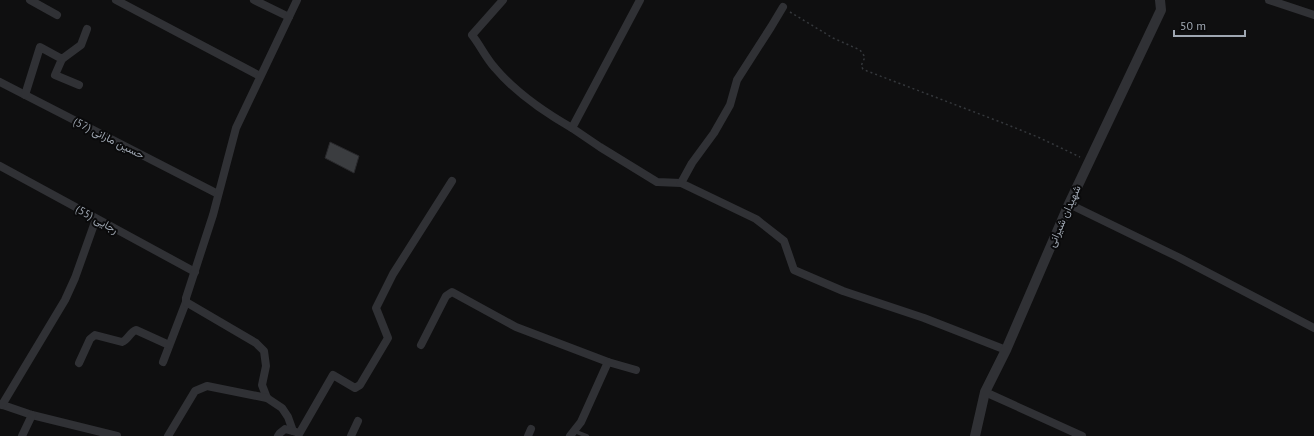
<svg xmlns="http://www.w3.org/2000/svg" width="1314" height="436" viewBox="0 0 1314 436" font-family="'PT Sans',Vazirmatn,sans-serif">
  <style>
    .building { fill: #3b3d40; stroke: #29292c }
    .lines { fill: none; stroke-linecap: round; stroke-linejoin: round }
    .path { stroke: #35383c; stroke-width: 1.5; stroke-dasharray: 2 3; stroke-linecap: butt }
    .service { stroke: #303135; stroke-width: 4 }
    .minor { stroke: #303135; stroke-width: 8 }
    .tertiary { stroke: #303135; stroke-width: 10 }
    .labels { text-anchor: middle; stroke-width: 4; stroke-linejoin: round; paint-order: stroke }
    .street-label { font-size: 11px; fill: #9fa7b2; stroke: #0a0a0b }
  </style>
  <rect width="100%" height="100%" fill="#0f0f10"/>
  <!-- building -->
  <path class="building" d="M330 142 359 156 354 173 325 158Z"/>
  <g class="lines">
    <!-- path -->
    <path class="path" d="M790 12 833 38 860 50 865 57 861 66 863 69 867 71 1003 123 1040 138 1080 157"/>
    <!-- service -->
    <path class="service" d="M574 431 587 436"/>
    <!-- minor -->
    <g class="minor">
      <path d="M30 0 57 15"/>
      <path d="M116 0 260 76"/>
      <path d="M254 0 289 17"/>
      <path d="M503 0 472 35C480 45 486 58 495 68 516 93 544 112 572 128"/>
      <path d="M640 0 572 128 600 147 657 182 681 183"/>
      <path d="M1269 0 1314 15"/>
      <path d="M783 7 771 27 737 80 730 105 714 133 692 163 681 183 756 219 784 241 794 270 843 291 924 318 1006 350"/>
      <path d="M62 59 55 75 79 85"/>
      <path d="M0 82 218 194"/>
      <path d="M25 95 40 47 62 59 81 45 87 29"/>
      <path d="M0 166 195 272"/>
      <path d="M1069 204 1178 257 1314 328"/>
      <path d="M421 345 446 296 452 292 516 327 608 362"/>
      <path d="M163 362 186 302"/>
      <path d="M79 363 90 339 95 335 122 342C128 340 130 332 136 330L169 345"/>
      <path d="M985 392 1082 436"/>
      <path d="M0 404 32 415 117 436"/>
      <path d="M2 405 65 300 75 278 96 219"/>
      <path d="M293 431 288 417 282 408 267 398 262 385 266 366 264 351 256 343 186 302V298L213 215 236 128 297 0"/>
      <path d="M299 434 333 375 355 388 360 385 388 338 376 308 393 274 452 181"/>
      <path d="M22 436 32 415"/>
      <path d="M168 436 195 391 207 386 267 398"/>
      <path d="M278 436 280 433 285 429 296 432"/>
      <path d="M351 436 358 421"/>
      <path d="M528 436 531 429"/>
      <path d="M570 436 581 422 608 362 636 370"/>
    </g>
    <!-- tertiary -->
    <path class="tertiary" d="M975 436 985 392 1006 350 1069 204 1161 10 1160 0"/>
  </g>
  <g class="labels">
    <!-- street labels -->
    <g class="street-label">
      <text transform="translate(109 138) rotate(27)" y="4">حسین مارانی (57)</text>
      <text transform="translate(1064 216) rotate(-66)" y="4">شهیدان شیرانی</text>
      <text transform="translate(97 219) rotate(29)" y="4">رجایی (55)</text>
    </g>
  </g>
  <!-- scale -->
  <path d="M1174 30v6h71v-6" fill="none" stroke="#9fa7b2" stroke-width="2"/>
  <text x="1180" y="30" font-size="12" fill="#9fa7b2" stroke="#0a0a0b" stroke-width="3" paint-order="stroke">50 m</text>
</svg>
